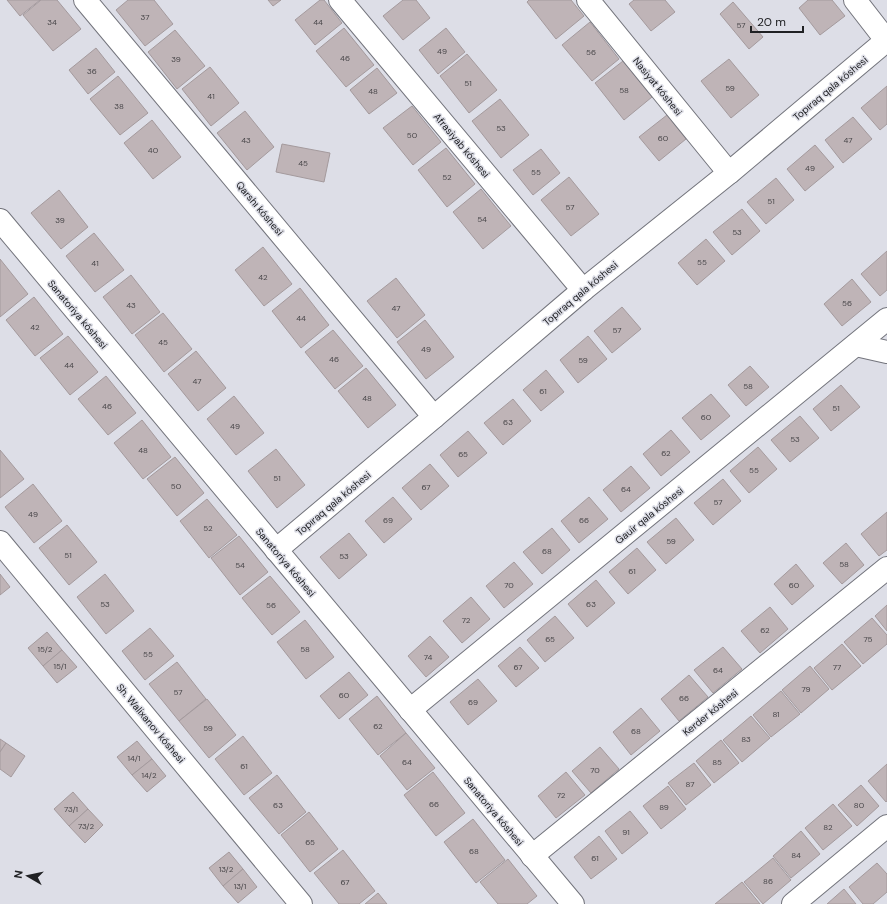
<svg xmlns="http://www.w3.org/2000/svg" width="887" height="904" viewBox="0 0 887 904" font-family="'DM Sans',sans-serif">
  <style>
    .building { fill: #bfb4b7; stroke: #a49a9d }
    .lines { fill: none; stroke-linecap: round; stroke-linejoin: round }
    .minor-casing { stroke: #73747c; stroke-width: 24 }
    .minor { stroke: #fff; stroke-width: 22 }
    .labels { text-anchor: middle; stroke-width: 3; stroke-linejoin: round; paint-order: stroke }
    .number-label { font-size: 8px; fill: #484649 }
    .street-label { font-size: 10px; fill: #202124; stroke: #dddee7 }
  </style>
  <rect width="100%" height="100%" fill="#dddee7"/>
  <!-- building -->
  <g class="building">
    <path d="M7 0H40L20 16Z"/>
    <path d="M41 0H57L81 29 53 51 23 15Z"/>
    <path d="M128 0H154L173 24 145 46 116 10Z"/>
    <path d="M268 0H281L273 6Z"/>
    <path d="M320 0H324L342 23 315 45 295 20Z"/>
    <path d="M403 0H416L430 18 403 40 383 16Z"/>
    <path d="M529 0H571L584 16 556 39 527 2Z"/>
    <path d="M634 0H665L675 12 651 31 629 4Z"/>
    <path d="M808 0H832L845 16 820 35 799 8Z"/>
    <path d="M733 2 763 37 749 49 720 14Z"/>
    <path d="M590 22 619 59 592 81 562 45Z"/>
    <path d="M344 28 374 65 346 87 316 51Z"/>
    <path d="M446 28 465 52 438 74 419 50Z"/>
    <path d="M175 30 205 66 177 89 148 52Z"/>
    <path d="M96 48 115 72 88 94 69 70Z"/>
    <path d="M467 54 497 90 469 113 440 76Z"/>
    <path d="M729 59 759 95 731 118 701 81Z"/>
    <path d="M623 61 652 97 624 120 595 83Z"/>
    <path d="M210 67 239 103 211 126 182 89Z"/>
    <path d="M377 68 397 93 369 114 350 90Z"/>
    <path d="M118 76 148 113 120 135 90 99Z"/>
    <path d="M887 86V124L880 130 861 108Z"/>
    <path d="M500 99 529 135 501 158 472 121Z"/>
    <path d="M412 106 441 142 413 165 383 128Z"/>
    <path d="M245 111 274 147 247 170 217 133Z"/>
    <path d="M667 115 686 139 659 161 639 137Z"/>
    <path d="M853 117 872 139 843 163 825 140Z"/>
    <path d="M152 120 181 157 153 179 124 143Z"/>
    <path d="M282 144 330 153 324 182 276 172Z"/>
    <path d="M815 145 834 167 805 191 787 169Z"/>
    <path d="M446 148 475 184 447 207 418 170Z"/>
    <path d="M541 149 560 173 533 195 513 170Z"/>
    <path d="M569 177 599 214 571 236 541 200Z"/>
    <path d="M776 178 794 200 766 224 747 202Z"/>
    <path d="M481 189 511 226 483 249 453 212Z"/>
    <path d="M59 190 88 227 61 249 31 213Z"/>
    <path d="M742 209 760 231 732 255 713 232Z"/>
    <path d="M94 233 124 270 95 292 66 256Z"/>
    <path d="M706 239 725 261 697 285 678 263Z"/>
    <path d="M263 247 292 284 264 306 235 270Z"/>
    <path d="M887 251V290L880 296 861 274Z"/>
    <path d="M0 259 28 294 0 317Z"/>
    <path d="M131 275 160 312 132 334 103 297Z"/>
    <path d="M396 278 425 315 397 338 367 301Z"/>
    <path d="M852 279 871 302 842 326 824 304Z"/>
    <path d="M300 288 329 325 301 348 272 311Z"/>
    <path d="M34 297 63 334 35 356 6 320Z"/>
    <path d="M622 307 641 329 612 353 594 331Z"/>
    <path d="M163 313 192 349 164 372 135 335Z"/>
    <path d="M425 320 454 357 426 379 397 342Z"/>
    <path d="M333 330 363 366 335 389 305 352Z"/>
    <path d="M68 336 98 372 70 395 40 358Z"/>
    <path d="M588 336 607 359 578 383 560 360Z"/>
    <path d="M196 351 226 388 198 411 168 374Z"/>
    <path d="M750 366 769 387 746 406 728 385Z"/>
    <path d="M366 368 396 405 368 428 338 391Z"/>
    <path d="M546 370 564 392 541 411 523 390Z"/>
    <path d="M106 376 136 413 108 435 78 399Z"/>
    <path d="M841 385 860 407 831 431 813 409Z"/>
    <path d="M711 394 730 416 701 440 682 418Z"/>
    <path d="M234 396 264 433 236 455 207 419Z"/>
    <path d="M513 399 531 421 503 445 484 423Z"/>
    <path d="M800 416 819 438 790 462 771 440Z"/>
    <path d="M142 420 171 457 143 479 114 443Z"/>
    <path d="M671 430 690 452 661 476 643 454Z"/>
    <path d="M468 431 487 453 458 477 440 455Z"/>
    <path d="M758 447 777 469 749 493 730 471Z"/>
    <path d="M276 449 305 485 277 508 248 471Z"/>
    <path d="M0 450 24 479 0 498Z"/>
    <path d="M175 457 204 493 177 516 147 479Z"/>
    <path d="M430 464 449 486 421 510 402 488Z"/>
    <path d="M631 466 650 488 621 512 603 490Z"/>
    <path d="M723 479 741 501 713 525 694 503Z"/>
    <path d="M33 484 62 521 34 543 5 507Z"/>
    <path d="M393 497 412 519 384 543 365 521Z"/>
    <path d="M589 497 608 519 579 543 561 521Z"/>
    <path d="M207 499 237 535 209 558 180 521Z"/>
    <path d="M887 512V550L879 556 861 534Z"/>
    <path d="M676 518 694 540 666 564 647 542Z"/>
    <path d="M67 525 97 562 69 585 39 548Z"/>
    <path d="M552 528 570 550 542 574 523 552Z"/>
    <path d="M349 533 367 555 339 579 320 557Z"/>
    <path d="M239 536 268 572 240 595 211 558Z"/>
    <path d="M846 543 864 565 842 584 823 563Z"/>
    <path d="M637 548 656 570 628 594 609 572Z"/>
    <path d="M514 562 533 584 504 608 486 586Z"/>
    <path d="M796 564 814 586 792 605 774 584Z"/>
    <path d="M0 574 10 587 0 595Z"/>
    <path d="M105 574 134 611 106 634 77 597Z"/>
    <path d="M270 576 300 612 272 635 242 598Z"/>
    <path d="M596 580 615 603 587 627 568 604Z"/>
    <path d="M471 597 490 619 462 643 443 621Z"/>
    <path d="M887 605V631L875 616Z"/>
    <path d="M770 607 788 629 760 653 741 631Z"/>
    <path d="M555 616 574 638 545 662 527 640Z"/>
    <path d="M872 618 887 635V644L863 664 844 642Z"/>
    <path d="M305 620 334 657 306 679 277 642Z"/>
    <path d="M150 628 174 656 145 680 122 651Z"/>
    <path d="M47 632 62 650 43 666 28 648Z"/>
    <path d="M430 636 449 657 426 677 408 656Z"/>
    <path d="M842 644 861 666 832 690 814 668Z"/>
    <path d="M520 647 539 668 516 687 498 666Z"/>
    <path d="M723 647 742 669 713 693 694 670Z"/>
    <path d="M62 650 77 667 57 683 43 666Z"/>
    <path d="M177 662 206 699 179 721 149 684Z"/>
    <path d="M810 666 829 689 801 713 782 690Z"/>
    <path d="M349 672 368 695 339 719 320 696Z"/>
    <path d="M689 675 708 697 679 721 661 699Z"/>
    <path d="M478 679 497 701 468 725 450 702Z"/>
    <path d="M781 691 800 714 771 737 753 715Z"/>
    <path d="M377 696 406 733 378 755 349 719Z"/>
    <path d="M207 699 236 735 209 758 179 721Z"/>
    <path d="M641 708 660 731 631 755 613 732Z"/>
    <path d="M751 716 770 738 742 762 723 740Z"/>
    <path d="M406 733 435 768 407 790 380 756Z"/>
    <path d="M243 736 272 773 244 795 215 759Z"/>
    <path d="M0 739 6 743 0 752Z"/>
    <path d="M721 740 739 763 714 783 696 761Z"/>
    <path d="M137 741 152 759 132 775 117 757Z"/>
    <path d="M6 743 25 756 11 777 0 769V752Z"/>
    <path d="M600 747 619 769 591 793 572 771Z"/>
    <path d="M152 759 166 776 147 792 132 775Z"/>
    <path d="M694 763 711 785 686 805 668 783Z"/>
    <path d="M887 764V801L886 802 868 781Z"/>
    <path d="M433 772 465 813 436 836 404 795Z"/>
    <path d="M566 772 585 795 556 818 538 796Z"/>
    <path d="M277 775 306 812 279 834 249 798Z"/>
    <path d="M861 785 879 806 857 826 838 805Z"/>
    <path d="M668 786 686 809 661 829 643 806Z"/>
    <path d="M73 792 88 809 69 826 54 809Z"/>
    <path d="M833 804 852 826 823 850 805 828Z"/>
    <path d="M88 809 103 825 85 843 69 826Z"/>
    <path d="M630 811 648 833 622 854 605 831Z"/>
    <path d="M309 812 338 849 310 872 281 835Z"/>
    <path d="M473 819 505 860 476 883 444 842Z"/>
    <path d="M801 831 820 854 791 878 773 856Z"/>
    <path d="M599 836 617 859 591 879 574 857Z"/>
    <path d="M343 850 375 891 359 904H339L314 873Z"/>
    <path d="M229 852 243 869 223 886 209 868Z"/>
    <path d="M773 858 791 880 763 904 744 882Z"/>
    <path d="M508 859 537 896 527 904H498L480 882Z"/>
    <path d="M877 863 887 874V892L873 904H863L849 887Z"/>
    <path d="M243 869 257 887 238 903 223 886Z"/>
    <path d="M742 882 760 904H715Z"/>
    <path d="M844 889 856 904H827Z"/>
    <path d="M378 893 387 904H365Z"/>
  </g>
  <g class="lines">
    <defs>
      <g id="minor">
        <path d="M85 0 434 417"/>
        <path d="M340 0 583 290"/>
        <path d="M588 0 729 173"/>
        <path d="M855 0 886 40"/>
        <path d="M0 220 573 904"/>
        <path d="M856 345 887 352"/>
        <path d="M0 542 301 904"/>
        <path d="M276 550 434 417 583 290 729 173 887 40"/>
        <path d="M410 710 887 319"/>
        <path d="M532 856 887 568"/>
        <path d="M793 904 887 826"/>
      </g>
    </defs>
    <!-- minor casing -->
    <use href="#minor" class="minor-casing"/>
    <!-- minor -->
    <use href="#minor" class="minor"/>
  </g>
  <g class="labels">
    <!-- number labels -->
    <g class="number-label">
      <text x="145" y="20">37</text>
      <text x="52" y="25">34</text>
      <text x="318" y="25">44</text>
      <text x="741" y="28">57</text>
      <text x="442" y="54">49</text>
      <text x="591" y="55">56</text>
      <text x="345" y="61">46</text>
      <text x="176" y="62">39</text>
      <text x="92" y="74">36</text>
      <text x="468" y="86">51</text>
      <text x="730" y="91">59</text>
      <text x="624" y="93">58</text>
      <text x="373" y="94">48</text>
      <text x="211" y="99">41</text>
      <text x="119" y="109">38</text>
      <text x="501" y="131">53</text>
      <text x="412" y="138">50</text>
      <text x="663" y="141">60</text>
      <text x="246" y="143">43</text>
      <text x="848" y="143">47</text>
      <text x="153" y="153">40</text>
      <text x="303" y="166">45</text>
      <text x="810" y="171">49</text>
      <text x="536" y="175">55</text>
      <text x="447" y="180">52</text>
      <text x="771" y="204">51</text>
      <text x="570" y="210">57</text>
      <text x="482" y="222">54</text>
      <text x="60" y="223">39</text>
      <text x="737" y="235">53</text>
      <text x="702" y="265">55</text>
      <text x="95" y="266">41</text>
      <text x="263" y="280">42</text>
      <text x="847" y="306">56</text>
      <text x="131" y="308">43</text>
      <text x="396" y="311">47</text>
      <text x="301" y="321">44</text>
      <text x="35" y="330">42</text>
      <text x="617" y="333">57</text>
      <text x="163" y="345">45</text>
      <text x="426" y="352">49</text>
      <text x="334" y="362">46</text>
      <text x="583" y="363">59</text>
      <text x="69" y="368">44</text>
      <text x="197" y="384">47</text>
      <text x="748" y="389">58</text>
      <text x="543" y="394">61</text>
      <text x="367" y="401">48</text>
      <text x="107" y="409">46</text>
      <text x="836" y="411">51</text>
      <text x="706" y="420">60</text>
      <text x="508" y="425">63</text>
      <text x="235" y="429">49</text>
      <text x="795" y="442">53</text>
      <text x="143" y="453">48</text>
      <text x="666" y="456">62</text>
      <text x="463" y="457">65</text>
      <text x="754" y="473">55</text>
      <text x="277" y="481">51</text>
      <text x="176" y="489">50</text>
      <text x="426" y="490">67</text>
      <text x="626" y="492">64</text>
      <text x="718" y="505">57</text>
      <text x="33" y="517">49</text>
      <text x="388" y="523">69</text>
      <text x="584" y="523">66</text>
      <text x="208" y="531">52</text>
      <text x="671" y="544">59</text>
      <text x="547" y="554">68</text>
      <text x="68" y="558">51</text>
      <text x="344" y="559">53</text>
      <text x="844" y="567">58</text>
      <text x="240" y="568">54</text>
      <text x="632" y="574">61</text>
      <text x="509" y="588">70</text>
      <text x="794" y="588">60</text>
      <text x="105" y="607">53</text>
      <text x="591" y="607">63</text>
      <text x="271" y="608">56</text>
      <text x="466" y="623">72</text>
      <text x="765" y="633">62</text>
      <text x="550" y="642">65</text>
      <text x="868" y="642">75</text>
      <text x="45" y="652">15/2</text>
      <text x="305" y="652">58</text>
      <text x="148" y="657">55</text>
      <text x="428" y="660">74</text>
      <text x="60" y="669">15/1</text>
      <text x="518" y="670">67</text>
      <text x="837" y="670">77</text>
      <text x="718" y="673">64</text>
      <text x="806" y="692">79</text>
      <text x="178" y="695">57</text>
      <text x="344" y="698">60</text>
      <text x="684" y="701">66</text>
      <text x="473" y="705">69</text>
      <text x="776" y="717">81</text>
      <text x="378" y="729">62</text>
      <text x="208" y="731">59</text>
      <text x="636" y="734">68</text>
      <text x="746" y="742">83</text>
      <text x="134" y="761">14/1</text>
      <text x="407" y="765">64</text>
      <text x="717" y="765">85</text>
      <text x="244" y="769">61</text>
      <text x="595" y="773">70</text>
      <text x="149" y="778">14/2</text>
      <text x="690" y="787">87</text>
      <text x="561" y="798">72</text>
      <text x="434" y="807">66</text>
      <text x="278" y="808">63</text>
      <text x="859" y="808">80</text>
      <text x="664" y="810">89</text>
      <text x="71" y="812">73/1</text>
      <text x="86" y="829">73/2</text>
      <text x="828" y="830">82</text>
      <text x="626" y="835">91</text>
      <text x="310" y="845">65</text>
      <text x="474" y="854">68</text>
      <text x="796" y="858">84</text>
      <text x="595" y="861">61</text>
      <text x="226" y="872">13/2</text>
      <text x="768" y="884">86</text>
      <text x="345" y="885">67</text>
      <text x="240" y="889">13/1</text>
    </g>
    <!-- street labels -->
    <g class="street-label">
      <text transform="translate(658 86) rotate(51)" y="4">Nasiyat kóshesi</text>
      <text transform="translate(830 88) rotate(-40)" y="4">Topıraq qala kóshesi</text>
      <text transform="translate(462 145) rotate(50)" y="4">Afrasiyab kóshesi</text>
      <text transform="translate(260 208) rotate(50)" y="4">Qarshı kóshesi</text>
      <text transform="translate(580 293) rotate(-40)" y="4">Topıraq qala kóshesi</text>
      <text transform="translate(78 314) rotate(50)" y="4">Sanatoriya kóshesi</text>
      <text transform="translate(333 503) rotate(-40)" y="4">Topıraq qala kóshesi</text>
      <text transform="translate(649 515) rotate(-39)" y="4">Gauir qala kóshesi</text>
      <text transform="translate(286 562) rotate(50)" y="4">Sanatoriya kóshesi</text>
      <text transform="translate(710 712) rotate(-39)" y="4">Kerder kóshesi</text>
      <text transform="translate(151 723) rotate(50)" y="4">Sh. Walixanov kóshesi</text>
      <text transform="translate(494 811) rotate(50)" y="4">Sanatoriya kóshesi</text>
    </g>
  </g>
  <!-- north arrow -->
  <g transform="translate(28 876) rotate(279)" stroke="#dddee7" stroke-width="3" paint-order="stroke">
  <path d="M0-3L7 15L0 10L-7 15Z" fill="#202124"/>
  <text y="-6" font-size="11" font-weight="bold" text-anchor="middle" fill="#202124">N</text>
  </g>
  <!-- scale -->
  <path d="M751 26v6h52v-6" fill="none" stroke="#202124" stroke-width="2"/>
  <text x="757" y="26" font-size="12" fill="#202124" stroke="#dddee7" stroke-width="3" paint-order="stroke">20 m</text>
</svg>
